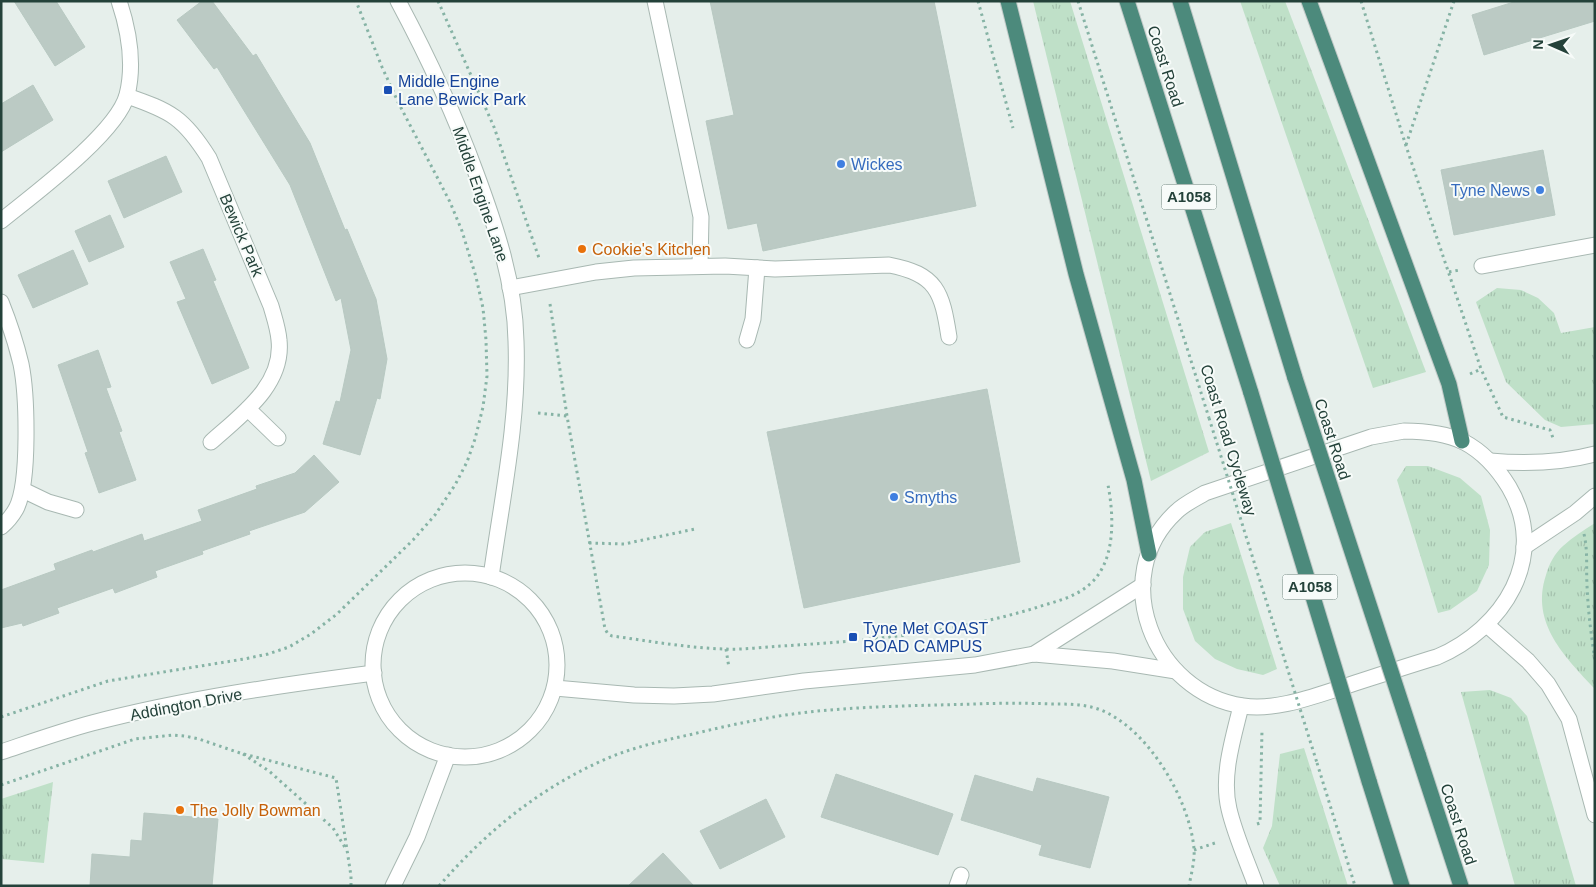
<svg xmlns="http://www.w3.org/2000/svg" width="1596" height="887" viewBox="0 0 1596 887" font-family="Helvetica,sans-serif">
  <style>
    .grass { fill: url(#grass-tufts) }
    .building { fill: #bbcac4; stroke: #b8c9c2 }
    .lines { fill: none; stroke-linecap: round; stroke-linejoin: round }
    .service-casing { stroke: #a8b8b2; stroke-width: 17 }
    .minor-casing { stroke: #a8b8b2; stroke-width: 17 }
    .tertiary-casing { stroke: #a8b8b2; stroke-width: 17 }
    .trunk-casing { stroke: #c2cac8; stroke-width: 17 }
    .path { stroke: #86b3a5; stroke-width: 3; stroke-dasharray: 2.5 4; stroke-linecap: butt }
    .service { stroke: #fff; stroke-width: 15 }
    .minor { stroke: #fff; stroke-width: 15 }
    .tertiary { stroke: #fff; stroke-width: 15 }
    .trunk { stroke: #4c8a7c; stroke-width: 15 }
    .trunk-bridge-casing { stroke: #c2cac8; stroke-width: 17; stroke-linecap: butt }
    .path-bridge { stroke: #86b3a5; stroke-width: 3; stroke-dasharray: 2.5 4; stroke-linecap: butt }
    .trunk-bridge { stroke: #4c8a7c; stroke-width: 15 }
    .transit-dot { fill: #1a4fb4; stroke: #f7fbf9; stroke-width: 2 }
    .shop-dot { fill: #3f7fe0; stroke: #f7fbf9; stroke-width: 2 }
    .food-dot { fill: #e8710a; stroke: #f7fbf9; stroke-width: 2 }
    .labels { text-anchor: middle; stroke-width: 4; stroke-linejoin: round; paint-order: stroke }
    .shield { fill: #f7fbf9; stroke: #637a73; stroke-width: 1 }
    .shield-label { font-size: 15px; font-weight: bold; fill: #24423a }
    .street-label { font-size: 16px; fill: #24423a; stroke: #f7fbf9 }
    .transit-label { font-size: 16px; fill: #164399; stroke: #f7fbf9; text-anchor: start }
    .shop-label { font-size: 16px; fill: #366cbe; stroke: #f7fbf9; text-anchor: start }
    .food-label { font-size: 16px; fill: #c56008; stroke: #f7fbf9; text-anchor: start }
  </style>
  <defs>
    <pattern id="grass-tufts" width="24" height="20" patternUnits="userSpaceOnUse" patternTransform="scale(1.25)"><rect width="24" height="20" fill="#bfe0c8"/><path d="M3 7l-1-3M5 7V3M7 7l1-3M15 17l-1-3M17 17v-4M19 17l1-3" fill="none" stroke="#a4c1ad"/></pattern>
  </defs>
  <rect width="100%" height="100%" fill="#e6efeb"/>
  <!-- grass -->
  <g class="grass">
    <path d="M1033 1H1070L1209 452 1151 481Z"/>
    <path d="M1240 1H1285L1426 372 1373 388Z"/>
    <path d="M1497 288 1521 290 1538 298 1554 313 1561 333 1595 327V424L1561 427 1545 420 1506 382 1476 302Z"/>
    <path d="M1406 466H1428L1460 478 1481 496 1490 530 1489 565 1477 591 1450 610 1438 613 1397 480Z"/>
    <path d="M1231 523 1277 669 1263 675 1237 669 1215 659 1195 641 1183 609V577L1190 547 1205 532Z"/>
    <path d="M1595 523V689C1565 657 1530 623 1546 575 1549 564 1555 553 1563 546 1573 537 1584 530 1595 523Z"/>
    <path d="M1490 690 1511 698 1527 716 1576 886H1515L1461 692Z"/>
    <path d="M1304 748 1348 886H1280L1263 848 1272 826 1280 754Z"/>
    <path d="M53 782 44 863 1 859V799Z"/>
  </g>
  <!-- building -->
  <g class="building">
    <path d="M14 1H56L85 47 55 66Z"/>
    <path d="M202 1H212L253 56 256 54 310 143 345 230 347 229 376 299 387 359 380 399 377 398 360 455 323 444 336 401 340 402 351 350 341 298 336 301 290 185 217 67 214 69 177 20Z"/>
    <path d="M710 1H934L976 206 763 251 757 223 728 229 706 121 734 115Z"/>
    <path d="M1517 1H1595V21L1484 55 1472 15Z"/>
    <path d="M33 85 53 120 1 152V104Z"/>
    <path d="M1543 150 1555 215 1454 235 1441 170Z"/>
    <path d="M166 156 182 192 124 218 108 181Z"/>
    <path d="M110 215 124 247 89 262 75 231Z"/>
    <path d="M203 249 216 280 213 281 249 368 212 384 177 302 186 299 170 262Z"/>
    <path d="M73 250 88 284 33 308 18 275Z"/>
    <path d="M98 350 111 387 106 388 122 431 119 432 136 480 99 493 85 453 88 452 58 365Z"/>
    <path d="M987 389 1020 562 804 608 767 432Z"/>
    <path d="M314 455 339 482 305 512 249 531 250 534 202 551 203 554 155 571 157 577 115 593 113 588 57 608 59 613 23 626 22 623 1 628V590L56 570 54 564 92 550 93 552 142 534 144 541 202 521 198 510 257 489 256 486 295 473Z"/>
    <path d="M836 774 953 814 938 855 821 817Z"/>
    <path d="M975 775 1033 792 1037 778 1109 797 1090 868 1039 855 1042 845 961 820Z"/>
    <path d="M766 799 785 837 720 869 700 831Z"/>
    <path d="M144 813 218 819 212 886H90L92 854 130 857 131 840 142 841Z"/>
    <path d="M663 853 694 886H628Z"/>
  </g>
  <g class="lines">
    <defs>
      <g id="service">
        <path d="M655 1 701 217 700 265"/>
        <path d="M510 288 596 272 634 268 725 266 775 269 889 265C937 274 942 292 949 337"/>
        <path d="M747 340 753 319 757 268"/>
      </g>
      <g id="minor">
        <path d="M127 96C171 111 184 118 209 158L271 306C274 317 278 328 279 340 284 385 241 415 211 442"/>
        <path d="M1 221C33 195 117 133 127 95 135 63 129 31 119 1"/>
        <path d="M1482 266 1595 245"/>
        <path d="M1 302C9 322 16 343 21 364 27 394 30 483 16 509 12 516 7 522 1 527"/>
        <path d="M248 409 278 438"/>
        <path d="M23 490 48 502 76 510"/>
        <path d="M957 886 961 875"/>
      </g>
      <g id="tertiary">
        <path d="M398 1C428 57 454 113 476 173 496 227 515 283 516 341 519 420 502 498 491 577"/>
        <path d="M1404 431C1425 431 1445 433 1464 442 1483 452 1498 469 1509 487 1550 557 1503 629 1437 657 1407 666 1377 676 1346 686 1314 696 1277 711 1243 706 1153 693 1107 576 1176 512 1184 504 1195 499 1205 493L1371 437Z"/>
        <path d="M1490 461C1524 464 1561 463 1595 454"/>
        <path d="M1524 547 1575 513 1595 496"/>
        <circle cx="465" cy="665" r="92"/>
        <path d="M1487 625 1528 661 1548 684 1569 719 1595 815"/>
        <path d="M1034 654 1143 585"/>
        <path d="M555 688 634 695 674 696 713 694 804 681 975 665 1034 654 1113 661 1176 671"/>
        <path d="M1241 706C1233 739 1221 776 1229 809 1235 835 1247 861 1256 886"/>
        <path d="M1 752C31 742 62 731 92 723 184 699 281 685 374 673"/>
        <path d="M393 886 417 837 448 755"/>
      </g>
      <g id="trunk">
        <path d="M1008 1 1076 274 1134 480 1149 554"/>
        <path d="M1127 1 1251 393"/>
        <path d="M1180 1 1295 378"/>
        <path d="M1309 1 1449 384 1462 441"/>
        <path d="M1418 754 1461 886"/>
        <path d="M1369 781 1402 886"/>
      </g>
    </defs>
    <!-- service casing -->
    <use href="#service" class="service-casing"/>
    <!-- minor casing -->
    <use href="#minor" class="minor-casing"/>
    <!-- tertiary casing -->
    <use href="#tertiary" class="tertiary-casing"/>
    <!-- trunk casing -->
    <use href="#trunk" class="trunk-casing"/>
    <!-- path -->
    <g class="path">
      <path d="M438 1 494 127 539 258"/>
      <path d="M978 1 1013 128"/>
      <path d="M1078 1 1209 418"/>
      <path d="M1361 1 1406 146 1481 369 1503 417 1550 430 1553 438"/>
      <path d="M1406 145 1454 1"/>
      <path d="M1449 272 1460 270"/>
      <path d="M550 304 567 416 605 629 608 634 612 636C650 641 687 648 725 649 743 650 763 647 781 646 866 641 953 633 1035 608 1053 602 1075 598 1090 584 1116 561 1114 516 1108 485"/>
      <path d="M1470 374 1481 369"/>
      <path d="M538 413 567 416"/>
      <path d="M1584 534C1588 551 1586 568 1587 585 1588 610 1591 635 1595 660"/>
      <path d="M589 543 624 544 695 529"/>
      <path d="M726 649 729 668"/>
      <path d="M1 717 108 681 244 659 268 654 289 647 311 634 337 614 413 540 435 515 455 485 467 462 475 439 483 407 487 376 486 340 483 308 476 277 462 231 450 202 398 102 382 67 356 1"/>
      <path d="M243 754 269 771 333 828 346 849"/>
      <path d="M1317 763 1355 886"/>
      <path d="M1 785 135 739 173 735 185 736 199 739 240 753 336 778 351 876V886"/>
      <path d="M1257 824 1260 823 1262 730"/>
      <path d="M1194 850 1215 843"/>
      <path d="M439 886C485 833 536 791 599 762 629 748 661 741 693 734 721 727 750 721 779 716 843 706 909 706 974 704 1000 703 1026 703 1053 704 1068 704 1083 704 1098 709 1147 726 1190 800 1194 849 1195 860 1191 875 1189 886"/>
    </g>
    <!-- service -->
    <use href="#service" class="service"/>
    <!-- minor -->
    <use href="#minor" class="minor"/>
    <!-- tertiary -->
    <use href="#tertiary" class="tertiary"/>
    <!-- trunk -->
    <use href="#trunk" class="trunk"/>
    <defs>
      <g id="trunk-bridge">
        <path d="M1295 378 1418 754"/>
        <path d="M1251 393 1369 781"/>
      </g>
    </defs>
    <!-- trunk-bridge casing -->
    <use href="#trunk-bridge" class="trunk-bridge-casing"/>
    <!-- path-bridge -->
    <path class="path-bridge" d="M1209 418 1317 763"/>
    <!-- trunk-bridge -->
    <use href="#trunk-bridge" class="trunk-bridge"/>
  </g>
  <!-- markers -->
  <g class="transit-dot">
    <rect x="383" y="85" width="10" height="10" rx="2.5"/>
    <rect x="848" y="632" width="10" height="10" rx="2.5"/>
  </g>
  <g class="shop-dot">
    <circle cx="841" cy="164" r="5"/>
    <circle cx="1540" cy="190" r="5"/>
    <circle cx="894" cy="497" r="5"/>
  </g>
  <g class="food-dot">
    <circle cx="582" cy="249" r="5"/>
    <circle cx="180" cy="810" r="5"/>
  </g>
  <g class="labels">
    <!-- shield labels -->
    <g class="shield">
      <rect x="1161.5" y="184.5" width="55" height="25" rx="4"/>
      <rect x="1282.5" y="574.5" width="55" height="25" rx="4"/>
    </g>
    <g class="shield-label">
      <text x="1189" y="202">A1058</text>
      <text x="1310" y="592">A1058</text>
    </g>
    <!-- street labels -->
    <g class="street-label">
      <text transform="translate(1166 66) rotate(72)" y="6">Coast Road</text>
      <text transform="translate(481 194) rotate(71)" y="6">Middle Engine Lane</text>
      <text transform="translate(242 235) rotate(67)" y="6">Bewick Park</text>
      <text transform="translate(1333 439) rotate(72)" y="6">Coast Road</text>
      <text transform="translate(1229 440) rotate(73)" y="6">Coast Road Cycleway</text>
      <text transform="translate(186 704) rotate(-11)" y="6">Addington Drive</text>
      <text transform="translate(1459 824) rotate(72)" y="6">Coast Road</text>
    </g>
    <!-- transit labels -->
    <g class="transit-label">
      <text x="398" y="87">Middle Engine<tspan x="398" dy="18">Lane Bewick Park</tspan></text>
      <text x="863" y="634">Tyne Met COAST<tspan x="863" dy="18">ROAD CAMPUS</tspan></text>
    </g>
    <!-- shop labels -->
    <g class="shop-label">
      <text x="851" y="170">Wickes</text>
      <text x="1530" y="196" text-anchor="end">Tyne News</text>
      <text x="904" y="503">Smyths</text>
    </g>
    <!-- food labels -->
    <g class="food-label">
      <text x="592" y="255">Cookie's Kitchen</text>
      <text x="190" y="816">The Jolly Bowman</text>
    </g>
  </g>
  <!-- border -->
  <rect width="1596" height="887" fill="none" stroke="#24423a" stroke-width="5"/>
  <!-- north arrow -->
  <g transform="translate(1551 45) rotate(272)" stroke="#f7fbf9" stroke-width="4" paint-order="stroke">
  <path d="M0-4L9 19L0 12L-9 19Z" fill="#24423a"/>
  <text y="-8" font-size="14" font-weight="bold" text-anchor="middle" fill="#24423a">N</text>
  </g>
</svg>
